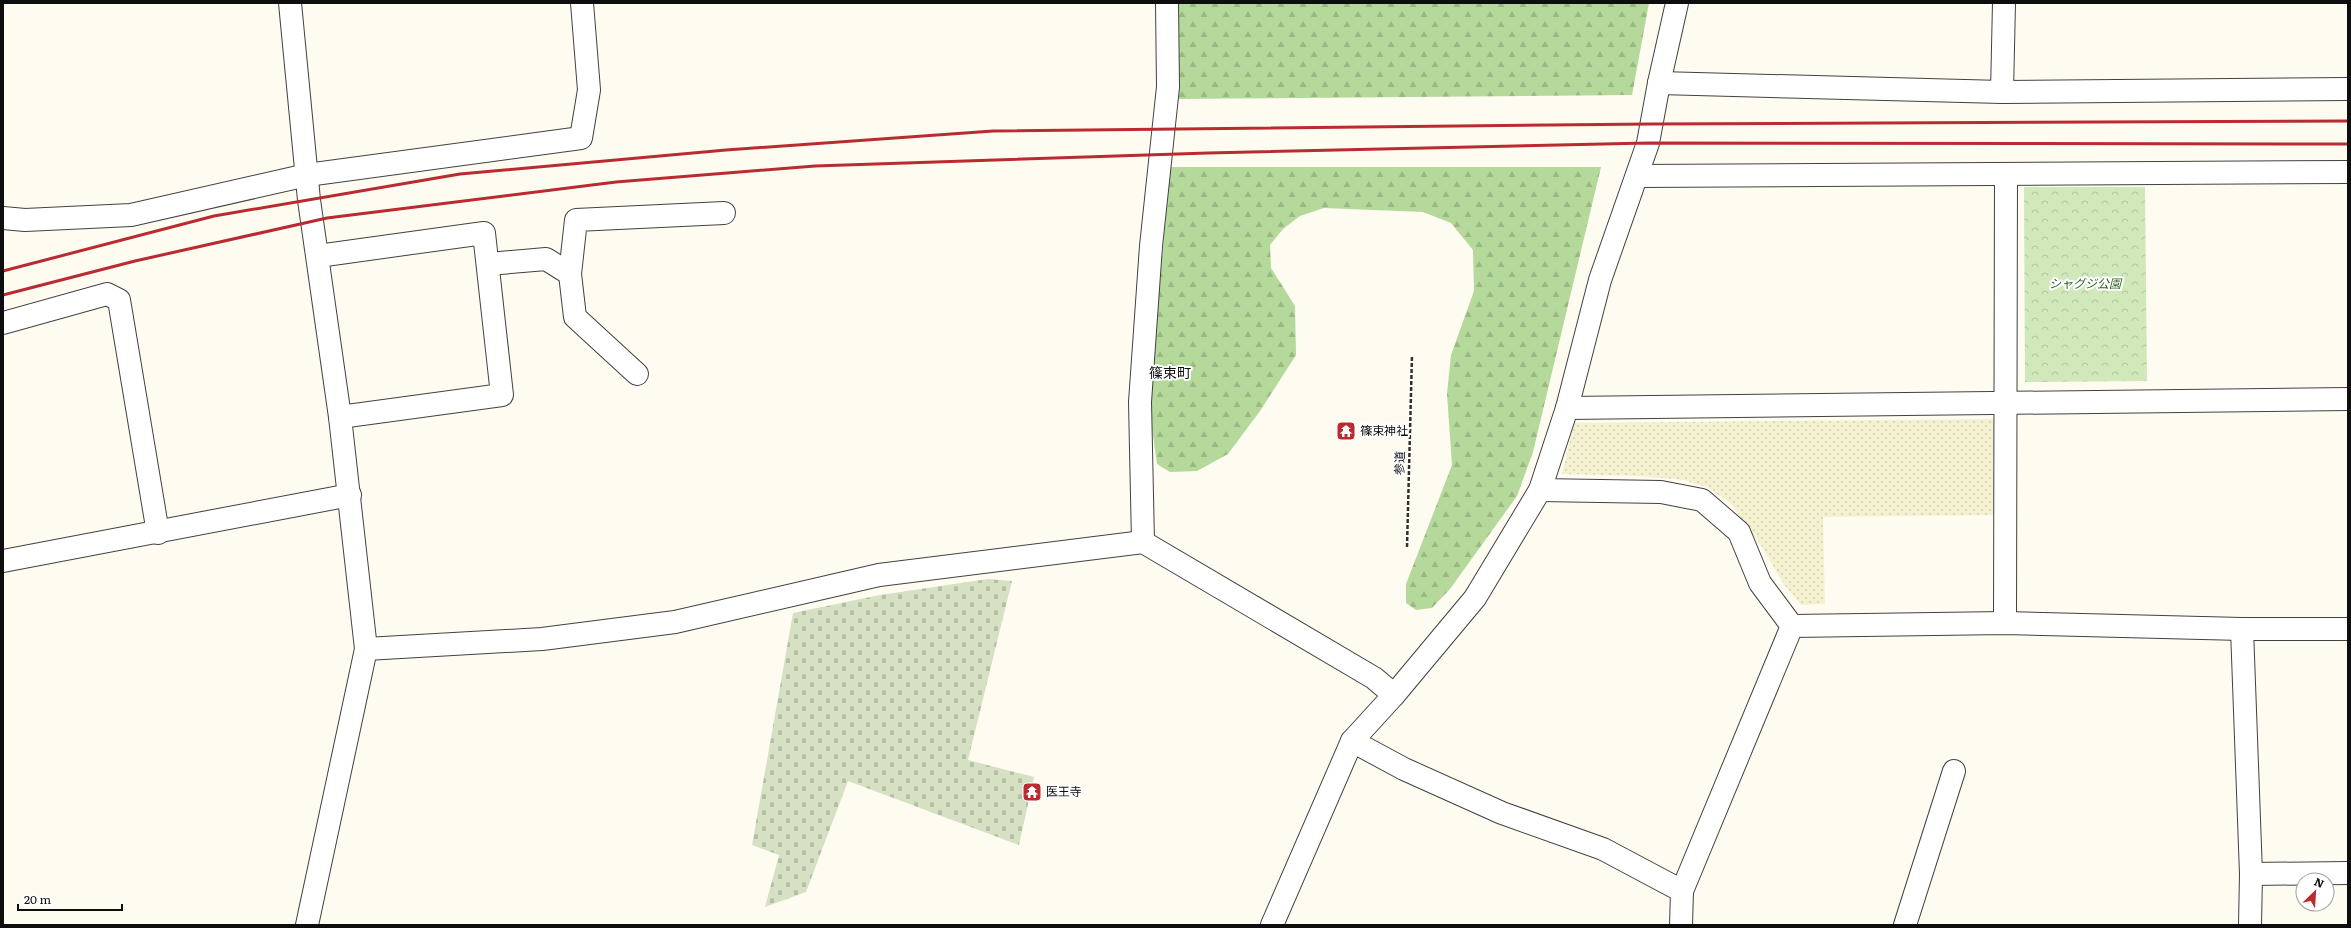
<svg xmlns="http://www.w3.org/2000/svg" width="2351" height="928" viewBox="0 0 2351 928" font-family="Literata,'Noto Sans JP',serif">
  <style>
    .farmland { fill: url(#farmland-dots) }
    .forest { fill: url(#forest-firs) }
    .cemetery { fill: url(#cemetery-stones) }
    .park { fill: url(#park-crowns) }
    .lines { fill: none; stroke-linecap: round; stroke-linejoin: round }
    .minor-casing { stroke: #414141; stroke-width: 24 }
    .path { stroke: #303030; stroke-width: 2.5; stroke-dasharray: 4 2; stroke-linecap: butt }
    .minor { stroke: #fff; stroke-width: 22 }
    .rail { stroke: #b92b30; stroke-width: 3 }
    .labels { text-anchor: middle; stroke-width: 4; stroke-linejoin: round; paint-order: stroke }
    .park-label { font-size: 12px; font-style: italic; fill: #2e6421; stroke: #fff }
    .poi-label { font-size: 12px; fill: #0e0e0e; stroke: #fff; text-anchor: start }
    .street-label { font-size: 12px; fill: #0e0e0e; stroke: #fff }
    .quarter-label { font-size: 14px; fill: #0e0e0e; stroke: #fff }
  </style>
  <defs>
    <pattern id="farmland-dots" width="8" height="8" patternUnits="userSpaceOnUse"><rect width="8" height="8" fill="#f4f1d1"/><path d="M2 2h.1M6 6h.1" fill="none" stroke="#d0cdb2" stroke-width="1.8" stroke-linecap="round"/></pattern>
    <pattern id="forest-firs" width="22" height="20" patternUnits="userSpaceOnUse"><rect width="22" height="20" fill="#b5d89b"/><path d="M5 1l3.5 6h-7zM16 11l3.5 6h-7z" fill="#9ab884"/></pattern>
    <pattern id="cemetery-stones" width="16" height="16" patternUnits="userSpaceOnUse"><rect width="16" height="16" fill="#d6e0c2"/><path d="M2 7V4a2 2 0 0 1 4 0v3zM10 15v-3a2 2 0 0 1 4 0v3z" fill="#b6bfa6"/></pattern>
    <pattern id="park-crowns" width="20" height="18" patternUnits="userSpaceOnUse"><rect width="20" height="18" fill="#d1e8bb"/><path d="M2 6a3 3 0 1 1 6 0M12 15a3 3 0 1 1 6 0" fill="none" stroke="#b2c6a0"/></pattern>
  </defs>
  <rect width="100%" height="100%" fill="#fefcf0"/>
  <!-- farmland -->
  <path class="farmland" d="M1994 419 1995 515 1823 517 1825 604 1801 605 1783 583 1762 547 1730 503 1709 488 1684 480 1639 476 1562 474 1574 423Z"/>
  <!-- forest -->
  <g class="forest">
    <path d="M1178 3H1649L1632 95 1178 99Z"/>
    <path d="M1170 167H1601L1533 452 1517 496 1450 589 1432 608 1416 610 1406 603V584L1452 465 1447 394 1451 355 1474 291 1473 250 1451 223 1423 212 1324 208 1300 216 1283 229 1270 245 1271 268 1295 306 1296 355 1260 411 1228 454 1197 471 1170 472 1157 464 1149 408Z"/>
  </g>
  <!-- cemetery -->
  <path class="cemetery" d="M988 579 1012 581 968 760 1034 777 1019 845 848 781 806 892 765 907 779 855 752 845 793 613 880 595Z"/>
  <!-- park -->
  <path class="park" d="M2024 187H2145L2147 381 2025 382Z"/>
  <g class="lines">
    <defs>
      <g id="minor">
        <path d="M290 3 309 200 340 417 366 649 307 925"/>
        <path d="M1659 83 2002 92 2004 3"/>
        <path d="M2002 92 2348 89"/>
        <path d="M1637 176 2348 172"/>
        <path d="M3 218 25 220 131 215 307 175 581 138 589 90 582 3"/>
        <path d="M318 256 484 233 502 395 340 417"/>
        <path d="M488 264 546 259 570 274 575 317 637 374"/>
        <path d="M570 274 576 220 724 213"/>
        <path d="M3 323 107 294 119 300 158 533"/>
        <path d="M1567 408 2348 399"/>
        <path d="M1540 490 1661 492 1702 500 1739 532 1760 583 1792 626"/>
        <path d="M1143 542 1140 402 1151 246 1168 87 1167 3"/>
        <path d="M3 561 350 495"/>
        <path d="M2005 623 2006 174"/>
        <path d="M1792 626 2005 623 2242 629H2348"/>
        <path d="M2242 629 2251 874 2250 925"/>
        <path d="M366 649 542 639 675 622 879 575 1143 542 1374 678 1394 695"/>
        <path d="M1352 741 1404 769 1502 813 1603 849 1682 891"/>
        <path d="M2251 874 2348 873"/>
        <path d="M1272 925 1352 741 1394 695 1475 598 1540 490 1567 408 1600 280 1648 143 1659 83 1677 3"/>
        <path d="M1681 925 1682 891 1792 626"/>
        <path d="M1905 925 1954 771"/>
      </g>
    </defs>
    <!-- minor casing -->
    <use href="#minor" class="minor-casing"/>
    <!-- path -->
    <path class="path" d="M1407 547 1412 355"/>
    <!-- minor -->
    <use href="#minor" class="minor"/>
    <!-- rail -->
    <g class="rail">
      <path d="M3 271 214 216 460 174 726 150 993 131 1651 124 2348 121"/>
      <path d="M3 295 135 261 327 218 616 182 815 166 1208 153 1648 143 2348 144"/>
    </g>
  </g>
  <!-- icons -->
  <defs>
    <symbol id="temple-square" viewBox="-11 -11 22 22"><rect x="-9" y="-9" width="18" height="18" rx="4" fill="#b92b30" stroke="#fff"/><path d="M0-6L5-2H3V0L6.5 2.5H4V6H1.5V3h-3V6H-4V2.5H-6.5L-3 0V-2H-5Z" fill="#fff"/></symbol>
  </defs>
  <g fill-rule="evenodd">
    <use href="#temple-square" x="1335" y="420" width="22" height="22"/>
    <use href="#temple-square" x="1021" y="781" width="22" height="22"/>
  </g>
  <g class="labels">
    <!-- park labels -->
    <g class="park-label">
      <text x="2085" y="288">シャグジ公園</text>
    </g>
    <!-- poi labels -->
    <g class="poi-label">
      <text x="1360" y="435">篠束神社</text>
      <text x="1046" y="796">医王寺</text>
    </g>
    <!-- street labels -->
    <g class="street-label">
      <text transform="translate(1400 463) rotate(-88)" y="4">参道</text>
    </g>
    <!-- quarter labels -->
    <g class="quarter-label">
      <text x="1170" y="378">篠束町</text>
    </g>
  </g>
  <!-- border -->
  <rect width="2351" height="928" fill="none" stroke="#0e0e0e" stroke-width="8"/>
  <!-- north arrow -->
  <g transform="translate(2315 892) rotate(25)"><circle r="19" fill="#ffffff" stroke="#9f9f9f"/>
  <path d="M0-3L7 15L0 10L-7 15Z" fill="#b92b30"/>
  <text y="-6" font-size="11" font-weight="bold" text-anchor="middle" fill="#0e0e0e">N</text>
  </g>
  <!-- scale -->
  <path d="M18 904v6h104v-6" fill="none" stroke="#0e0e0e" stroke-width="2"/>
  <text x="24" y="904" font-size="12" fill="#0e0e0e" stroke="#ffffff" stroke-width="3" paint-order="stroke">20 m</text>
</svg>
